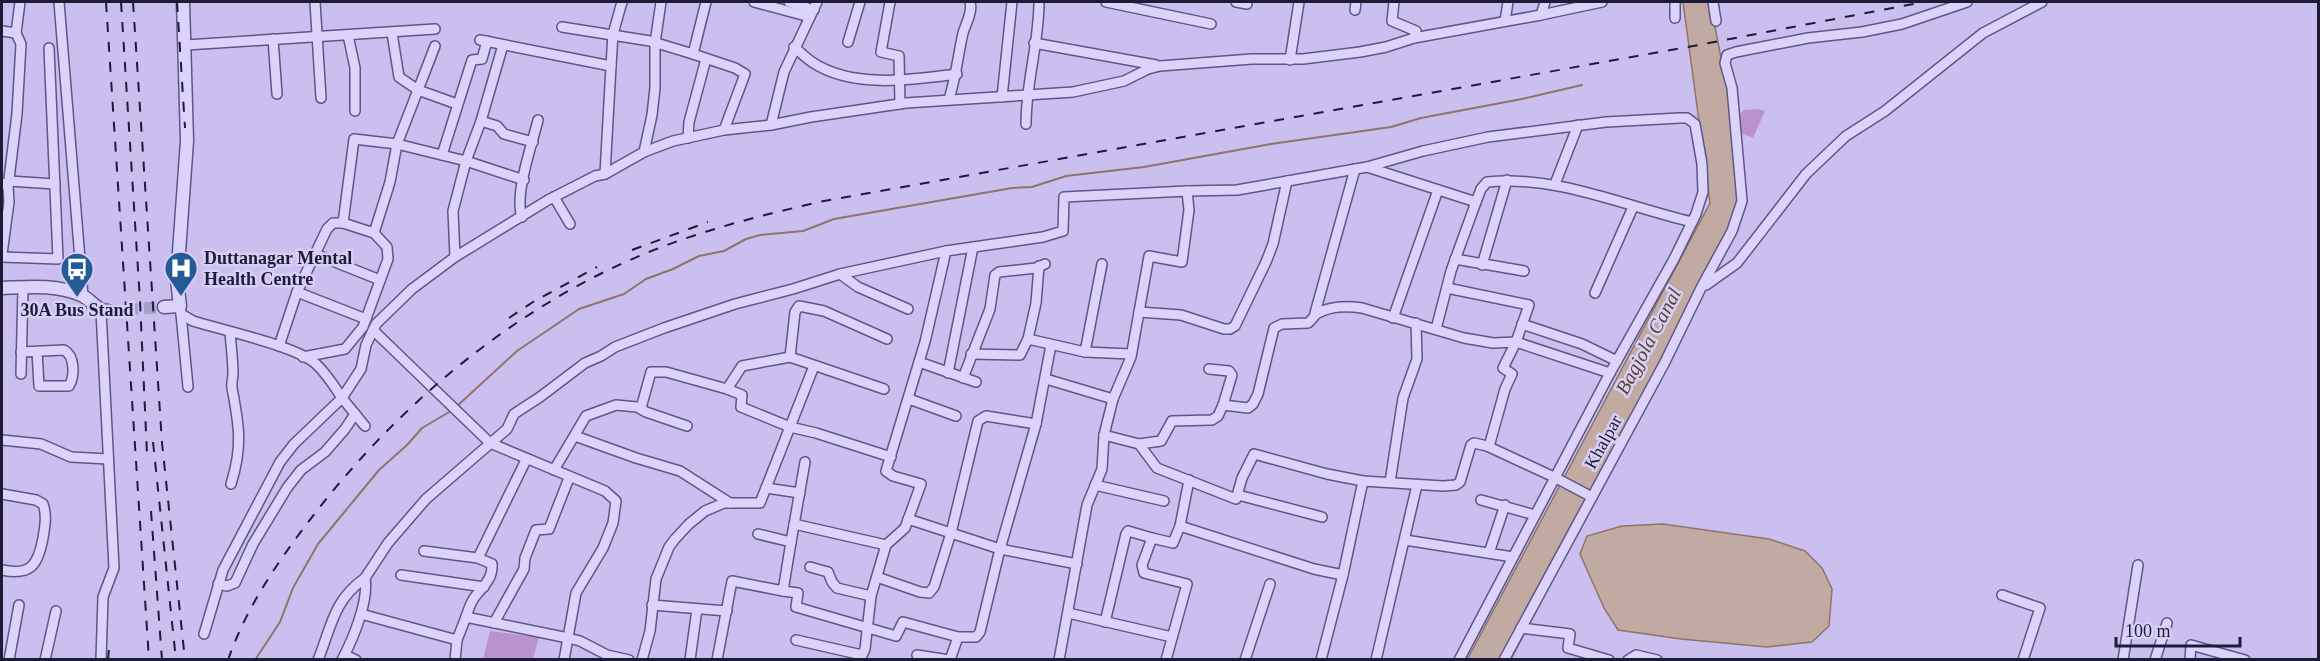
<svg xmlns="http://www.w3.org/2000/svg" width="2320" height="661" viewBox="0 0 2320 661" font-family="'Times New Roman',serif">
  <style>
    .green { fill: #ba93cd }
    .water { fill: #c1aaa2; stroke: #8e7469; stroke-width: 1.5 }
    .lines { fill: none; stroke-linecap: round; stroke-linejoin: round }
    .stream { stroke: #8e7469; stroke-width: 2 }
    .tertiary-tunnel { stroke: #a89eca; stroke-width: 12; stroke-dasharray: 12 6; stroke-linecap: butt }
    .minor-casing { stroke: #5b5788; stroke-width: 12 }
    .tertiary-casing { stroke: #5b5788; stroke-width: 15 }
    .minor { stroke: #dcd2fa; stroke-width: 9 }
    .tertiary { stroke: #dcd2fa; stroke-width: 12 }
    .rail { stroke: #1d1c37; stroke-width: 2; stroke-dasharray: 10 10; stroke-linecap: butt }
    .labels { text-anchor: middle; stroke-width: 5; stroke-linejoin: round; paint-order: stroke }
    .poi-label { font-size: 18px; font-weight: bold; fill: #1d1c37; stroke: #d9cff6; text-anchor: start }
    .street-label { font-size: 18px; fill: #1d1c37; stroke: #d9cff6 }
    .water-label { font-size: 20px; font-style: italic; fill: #57402a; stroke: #d9cff6 }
  </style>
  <rect width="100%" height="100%" fill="#cbbfef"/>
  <!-- green -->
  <g class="green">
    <path d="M1758 109 1765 111 1753 138 1741 133 1740 114 1744 110Z"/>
    <path d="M490 631 539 637 533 659H483Z"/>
  </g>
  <!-- water -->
  <g class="water">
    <path d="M1683 2H1710L1743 168 1741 219 1511 659 1467 660 1710 203Z"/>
    <path d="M1663 524 1769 539 1805 551 1822 568 1832 589 1829 626 1812 642 1767 647 1681 639 1618 630 1604 608 1580 554 1587 536 1622 526Z"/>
  </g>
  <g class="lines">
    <!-- stream -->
    <g class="stream">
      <path d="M456 407 517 351 579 309 624 294 646 279 673 269 699 256 724 251 746 239 760 235 803 231 834 219 1012 188 1032 187 1066 176 1144 167 1271 144 1391 127 1421 118 1522 99 1582 85"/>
      <path d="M255 660 280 622 293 588 318 544 379 470 407 445 422 428 451 411"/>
    </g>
    <!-- tertiary-tunnel -->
    <path class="tertiary-tunnel" d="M108 311 164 307"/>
    <defs>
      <g id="minor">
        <path d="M59 2 83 296"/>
        <path d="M315 2 321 98"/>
        <path d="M754 2 810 17"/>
        <path d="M789 2 814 10"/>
        <path d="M890 2 881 52 899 56 900 104"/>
        <path d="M1106 2 1211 24"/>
        <path d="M1236 2 1247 4"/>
        <path d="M1394 2 1392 21 1416 31 1414 38"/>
        <path d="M1675 2V18"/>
        <path d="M1713 2 1716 21"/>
        <path d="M1355 10 1356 2"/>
        <path d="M1541 15 1545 2"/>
        <path d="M1505 21 1508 2"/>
        <path d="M562 27 650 41 693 54 706 2"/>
        <path d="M2 31 16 33"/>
        <path d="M392 33 399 77 418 90 397 144 466 161 481 121 503 45"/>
        <path d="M348 35 355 68V111"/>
        <path d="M273 39 277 94"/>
        <path d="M480 40 611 66 605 174"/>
        <path d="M848 42 860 2"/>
        <path d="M1034 43 1156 65"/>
        <path d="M186 45 435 29"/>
        <path d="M435 46 418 90 457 104"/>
        <path d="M794 47C800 52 806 58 812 62 852 89 912 80 957 74"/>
        <path d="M693 54 735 68 745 74 724 130"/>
        <path d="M1290 60 1299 2"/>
        <path d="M611 66 613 34 622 2"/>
        <path d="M1002 97 1012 2"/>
        <path d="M949 99C956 77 958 55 963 33 966 23 973 12 970 2"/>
        <path d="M481 121 497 126 504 134 533 142"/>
        <path d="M1026 124C1026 82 1039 43 1039 2"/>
        <path d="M771 125 784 72 817 2"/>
        <path d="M688 138 689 122 706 59"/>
        <path d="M644 152 652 115 655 88V43L661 2"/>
        <path d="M442 155 472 60 482 59 487 41"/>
        <path d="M1367 167 1476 202 1481 189 1487 182C1557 175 1624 206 1692 222"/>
        <path d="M9 181 55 184"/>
        <path d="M2 183 8 187 9 202 2 254"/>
        <path d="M1555 184 1578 125"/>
        <path d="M8 187 17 114 21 44 16 33 20 2"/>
        <path d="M1187 191 1237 190 1367 167 1423 151 1488 137 1606 122 1680 118H1687L1695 124 1702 164 1703 192 1696 214 1674 259 1610 373 1459 660"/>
        <path d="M554 197 570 224"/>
        <path d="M522 217C514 194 532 145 538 120"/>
        <path d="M343 223 354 139 397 144 390 182 374 233"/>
        <path d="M315 254 380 280"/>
        <path d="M2 257 58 259 49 48"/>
        <path d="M455 257 453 211 466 161 524 180"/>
        <path d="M1455 259 1524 271"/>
        <path d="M1482 265 1507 180"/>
        <path d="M840 274 858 287 908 309"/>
        <path d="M1706 285 1737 263 1806 174 1846 136 1885 111 1983 33 2042 2"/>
        <path d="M297 292 366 319"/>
        <path d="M1595 293 1633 207"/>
        <path d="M180 306 181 314 193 321C222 330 296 346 316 364 327 374 334 386 342 398L361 369 366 345 376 324 412 289 455 257 548 200 595 176 605 174 644 152 673 141 724 130 771 125 811 117 906 103 1073 92 1124 81 1148 69 1160 66 1252 59H1303L1360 52 1386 47 1414 38 1541 15 1602 2"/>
        <path d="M101 311 114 568 103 597 101 660"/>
        <path d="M1139 312 1181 315 1224 329H1230L1235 326 1266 262 1273 244 1287 181"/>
        <path d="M1315 313 1355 169"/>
        <path d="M181 314 188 387"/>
        <path d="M1393 318 1438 190"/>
        <path d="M1522 324 1582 344 1617 361"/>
        <path d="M1436 329 1451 271 1476 202"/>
        <path d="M373 330 490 443 605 491 616 501 613 523 603 548 576 593 564 660"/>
        <path d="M230 332C231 346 233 360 233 374 233 379 231 383 232 388 239 425 243 446 231 484"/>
        <path d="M1028 339 1036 303 1039 266"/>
        <path d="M279 346 297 292 327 229 333 223H343L374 233 387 247 388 259 363 327 345 349 303 357"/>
        <path d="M21 352 64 350C75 356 75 376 69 386H39L37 351"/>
        <path d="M1085 352 1102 264"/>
        <path d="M971 354 1020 355 1028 339 1085 352 1131 354"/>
        <path d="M790 357 884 389"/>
        <path d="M919 362 976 382"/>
        <path d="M1209 369 1229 371 1232 375 1223 405"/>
        <path d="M948 373 973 247"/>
        <path d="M21 374 23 287"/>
        <path d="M963 378 990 309 995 275 999 272 1036 268 1045 264"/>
        <path d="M1046 379 1113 399"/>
        <path d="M727 389 742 395 741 407 790 427 814 366"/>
        <path d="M909 399 956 416"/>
        <path d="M641 408 651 372H666L727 389 742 366 790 357 795 312 799 306 824 311 887 339"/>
        <path d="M1104 435 1139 444 1157 468 1236 499 1242 478 1254 454 1327 474 1363 481 1443 486 1456 485 1460 482 1471 445 1474 443 1487 446 1490 443 1505 389 1512 374 1503 368 1516 342 1529 305 1447 288"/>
        <path d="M575 436 636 458 680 471 730 503"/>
        <path d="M2 440 41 444 71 457 108 459"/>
        <path d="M1139 444 1161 441 1172 421 1212 420 1218 416 1223 405 1248 408 1253 404 1258 394 1274 328 1282 324 1308 323C1312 320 1314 315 1318 313 1331 306 1348 306 1362 308L1464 338 1493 343 1516 342 1610 373"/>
        <path d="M1487 446 1556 478 1592 497"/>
        <path d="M554 470 586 416 616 405 637 407 646 412 687 426"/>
        <path d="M1390 482 1403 398 1417 359 1416 323"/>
        <path d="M1095 485 1164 501"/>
        <path d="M766 488 800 493"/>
        <path d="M2 494 36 500 43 504C47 515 45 526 43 538 38 565 31 576 2 570"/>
        <path d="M1238 495 1322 517"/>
        <path d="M1481 500 1535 515"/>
        <path d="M908 519 1000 549 1077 564"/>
        <path d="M794 524 886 545"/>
        <path d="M1180 526 1314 569 1343 575"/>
        <path d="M758 534 791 542 805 462"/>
        <path d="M1405 540 1513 557"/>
        <path d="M424 551 478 558"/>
        <path d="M1489 553 1505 505"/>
        <path d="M810 567 828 572 832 582 837 588 871 596"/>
        <path d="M401 575 484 587"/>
        <path d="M877 577 920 592 929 593 934 587 951 533 978 421 986 416 1036 424"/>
        <path d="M218 584 227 586 235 583 253 544 287 488 301 470 325 452 345 429 355 414"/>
        <path d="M783 591 798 593 796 607 896 636 903 622 958 637H976L980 632 1000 549 1036 424 1051 345"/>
        <path d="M2002 595 2040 608 2023 660"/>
        <path d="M652 605 727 611"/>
        <path d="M1068 613 1172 637"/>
        <path d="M361 614 457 640 466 617 568 638 580 641 607 655 629 660"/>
        <path d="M466 617C468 611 470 604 474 598 482 587 493 580 492 564L478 558 526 460"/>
        <path d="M1105 622 1126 534 1128 531 1152 538"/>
        <path d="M494 623 524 569 525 558 536 530 549 529 569 478"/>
        <path d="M1521 628 1570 634 1568 648 1609 660"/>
        <path d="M204 634 223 570 280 462 294 444 342 398 365 426"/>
        <path d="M796 640 862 655"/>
        <path d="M345 655 356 660"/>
        <path d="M917 655 949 660"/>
        <path d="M9 660 19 605"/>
        <path d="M45 660 56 611"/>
        <path d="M318 660C332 625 333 601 365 578"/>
        <path d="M342 660C353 639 369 601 365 578L388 543 426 499 507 429 514 414 540 397 585 363 601 356 615 347 664 328 735 304 793 289 840 274 946 251 1043 237 1063 231 1064 197 1187 191 1189 210 1182 262 1149 256 1131 357 1113 399 1104 435 1102 469 1087 505 1059 660"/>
        <path d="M455 660 457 640"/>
        <path d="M642 660 650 631 656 579 669 547 675 539 689 524 705 511 724 503H760L790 427 816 433 891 457"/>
        <path d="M690 660 697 609"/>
        <path d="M717 660 732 581 783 591 791 542"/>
        <path d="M860 660 865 649 871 596 886 545 905 528 921 484 893 476 886 471 925 342 946 251"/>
        <path d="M950 660 958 637"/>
        <path d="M1166 660 1187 584 1144 573 1142 565 1152 538 1173 543 1180 526 1189 480"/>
        <path d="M1245 660 1270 584"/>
        <path d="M1321 660 1343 575 1363 481"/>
        <path d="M1376 660 1417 485"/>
        <path d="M1504 660 1665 362 1701 288 1732 231 1742 201 1732 88 1725 63 1727 55 1736 52 1808 38 1862 32 1902 24 1967 2"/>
        <path d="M1628 660 1636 655 1657 660"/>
        <path d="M2123 660 2138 565"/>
        <path d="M2155 660 2167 623"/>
        <path d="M2190 660 2191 645 2245 660"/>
      </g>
      <g id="tertiary">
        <path d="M2 288C28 287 56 284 81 295 92 300 95 310 108 311"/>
        <path d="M164 307 180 306 177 280 187 141 183 2"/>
      </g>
    </defs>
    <!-- minor casing -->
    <use href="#minor" class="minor-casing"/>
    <!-- tertiary casing -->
    <use href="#tertiary" class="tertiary-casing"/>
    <!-- minor -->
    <use href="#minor" class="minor"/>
    <!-- tertiary -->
    <use href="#tertiary" class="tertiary"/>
    <!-- rail -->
    <g class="rail">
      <path d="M106 2 149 660"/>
      <path d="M121 2 140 301 147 454"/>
      <path d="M133 2 162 443 185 660"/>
      <path d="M177 2 185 128"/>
      <path d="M632 250 708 222"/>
      <path d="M509 318 533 302 597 267"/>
      <path d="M153 442 176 660"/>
      <path d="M151 511 162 660"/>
      <path d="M108 660 109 648"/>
      <path d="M228 660C247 605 281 557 316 512 406 396 529 296 667 245 718 226 771 213 824 201L1688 47 1924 2"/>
    </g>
  </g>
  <!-- icons -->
  <defs>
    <symbol id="hospital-pin" viewBox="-11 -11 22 30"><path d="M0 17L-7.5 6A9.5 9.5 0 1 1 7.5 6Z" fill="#255a99" stroke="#d9cff6"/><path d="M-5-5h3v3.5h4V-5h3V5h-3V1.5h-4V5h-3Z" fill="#fff"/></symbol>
    <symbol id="bus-pin" viewBox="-11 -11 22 30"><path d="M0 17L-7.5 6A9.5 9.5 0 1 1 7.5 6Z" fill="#255a99" stroke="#d9cff6"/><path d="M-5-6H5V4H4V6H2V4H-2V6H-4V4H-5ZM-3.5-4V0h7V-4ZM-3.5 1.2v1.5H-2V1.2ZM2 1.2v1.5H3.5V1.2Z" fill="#fff"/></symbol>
  </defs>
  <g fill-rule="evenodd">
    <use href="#hospital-pin" x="162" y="249" width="38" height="52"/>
    <use href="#bus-pin" x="58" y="250" width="38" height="52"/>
  </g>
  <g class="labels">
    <!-- poi labels -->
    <g class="poi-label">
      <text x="204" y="264">Duttanagar Mental<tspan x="204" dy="21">Health Centre</tspan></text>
      <text x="77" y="316" text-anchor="middle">30A Bus Stand</text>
    </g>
    <!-- street labels -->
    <g class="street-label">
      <text transform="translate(1603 442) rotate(-61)" y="6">Khalpar</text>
    </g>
    <!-- water labels -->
    <g class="water-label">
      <text transform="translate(1648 341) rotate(-62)" y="7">Bagjola Canal</text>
    </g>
  </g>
  <!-- border -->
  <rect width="2320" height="661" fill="none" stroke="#1d1c37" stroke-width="6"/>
  <!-- scale -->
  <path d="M2116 637v9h124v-9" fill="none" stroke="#1d1c37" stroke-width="3"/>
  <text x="2125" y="637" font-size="18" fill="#1d1c37" stroke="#d9cff6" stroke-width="4.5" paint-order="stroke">100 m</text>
</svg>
